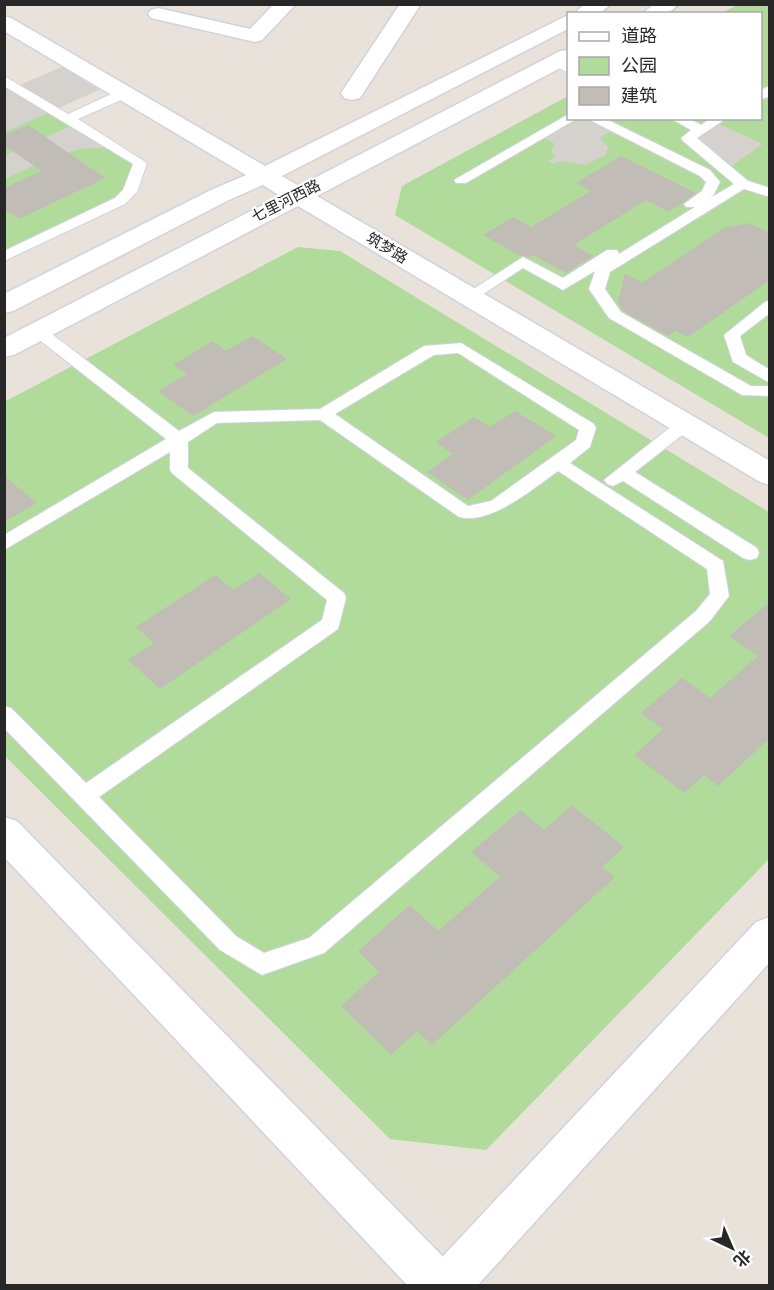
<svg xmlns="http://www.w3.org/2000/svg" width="774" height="1290" viewBox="0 0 774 1290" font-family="Arial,'Noto Sans SC',sans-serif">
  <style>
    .green { fill: #b0db9b }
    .plaza { fill: #d5d1cc }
    .building { fill: #c1bcb5 }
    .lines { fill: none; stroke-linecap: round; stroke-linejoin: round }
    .service-casing { stroke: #cfd2df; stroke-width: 2 }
    .minor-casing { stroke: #cfd2df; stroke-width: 3 }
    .tertiary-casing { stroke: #cfd2df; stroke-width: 3 }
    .service { fill: #fff; fill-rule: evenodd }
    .minor { fill: #fff; fill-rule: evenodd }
    .tertiary { fill: #fff; fill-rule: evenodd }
    .labels { text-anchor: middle; stroke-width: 4.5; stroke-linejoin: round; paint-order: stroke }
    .far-street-label { font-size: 15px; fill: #272727; stroke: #fff }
  </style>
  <rect width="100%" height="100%" fill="#e8e2da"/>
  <!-- green -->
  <g class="green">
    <path d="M738 5H769V438L395 215 402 186 568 96V118H760V14L721 13Z"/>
    <path d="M5 80 140 163 130 192 5 257Z"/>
    <path d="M298 247 340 251 769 512V859L486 1150 390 1139 5 756 4 402Z"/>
  </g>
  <!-- plaza -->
  <g class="plaza">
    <path d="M73 62 110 85 5 132 4 92Z"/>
    <path d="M572 119H592L614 129 600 138 608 147 606 155 585 165 561 161 554 164 548 161 555 157 551 150 555 144 540 136Z"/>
    <path d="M715 122 763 144 726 170 688 138Z"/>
    <path d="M75 124 116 147 81 149 54 156 5 179 4 156Z"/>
  </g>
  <!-- building -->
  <g class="building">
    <path d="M28 125 105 178 19 219 4 209V188L42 171 4 145V135Z"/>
    <path d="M621 156 696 193 669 212 646 200 574 245 593 256 566 273 533 255 529 257 520 256 483 235 513 217 531 227 591 191 576 183Z"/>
    <path d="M748 223 770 233V280L688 337 676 331 668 336 623 311 618 303 625 273 642 283 724 228Z"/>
    <path d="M252 336 287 359 193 416 158 391 187 374 173 365 213 341 226 351Z"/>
    <path d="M515 411 556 436 468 500 427 472 453 454 436 442 474 417 490 427Z"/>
    <path d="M4 476 37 503 4 522Z"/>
    <path d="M259 573 291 599 160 689 128 660 154 643 136 627 215 575 234 590Z"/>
    <path d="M770 602V738L718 786 704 775 684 793 634 755 663 729 641 713 682 678 710 698 758 656 729 636Z"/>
    <path d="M572 805 624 847 602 867 615 877 432 1045 417 1031 391 1055 341 1006 379 972 358 951 410 905 438 931 500 877 471 852 521 810 544 830Z"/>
  </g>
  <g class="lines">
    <defs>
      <g id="service">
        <path d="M556 59 568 64V73L550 63 552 60Z"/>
        <path d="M4 76 68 114 120 90H130L132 93 130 96 78 119 147 163 137 192 125 204 4 261V251L115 198 123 190 133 164 4 86Z"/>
        <path d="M770 86V96L760 100V90Z"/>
        <path d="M567 115 568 118H578L466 183H456L454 180Z"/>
        <path d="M586 118H604L710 170 720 182 713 196 707 200 734 184 683 141 681 138 691 130 670 118H688L701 125 711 118H727L697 138 748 181 770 188V197L744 189 610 272 605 289 621 312 751 386H770V396L742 395 609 318 589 289 595 271 563 290 523 268 474 300H464L461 297 523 257 563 278 607 250H617L619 254 695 207H686L684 204 702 191 706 182 700 176Z"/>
        <path d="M770 300V313L740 336 746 355 770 370V383L733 362 724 335 765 302Z"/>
        <path d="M38 326 44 328 179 431 214 412 320 409 424 346 461 343 594 424 596 428 590 447 570 463 723 561 729 596 710 621 324 953 262 975 220 950 4 728V706L11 708 86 783 322 620 327 600 173 474 170 470V452L4 550V535L166 439 32 334 30 331 32 328ZM458 353 579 430 576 440 491 501 468 506 335 414 434 355ZM320 420 459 517C489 526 534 488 558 471L707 569 710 594 696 611 309 938 264 953 236 936 99 797 338 629 346 598 344 593 188 468V442L217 423Z"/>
        <path d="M684 419 690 421 692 425 690 429 635 472 757 548 759 553 757 558 750 560 743 558 623 481 613 486 607 484 604 480 678 421Z"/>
      </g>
      <g id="minor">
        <path d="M274 4H296L262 40 255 42 151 18 148 14 151 10 158 8 250 29Z"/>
        <path d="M400 4H421L360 98 352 100 344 98 341 93Z"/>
        <path d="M770 917V962L477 1286H423L430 1270 756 922Z"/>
      </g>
      <g id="tertiary">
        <path d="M585 4H611L599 14H573Z"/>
        <path d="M654 4H679L667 14H642Z"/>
        <path d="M568 15V29L282 176 299 186 560 51 568 50V64L317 196 770 461V485L760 482 298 206 14 355 4 357V338L280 196 263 185 229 200 13 311 4 313V294L211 190 246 175 4 31V16L11 18 265 166Z"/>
        <path d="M4 817 17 821 456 1270 463 1286H408L4 857Z"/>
      </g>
    </defs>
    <!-- service casing -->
    <use href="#service" class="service-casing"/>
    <!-- minor casing -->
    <use href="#minor" class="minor-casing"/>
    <!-- tertiary casing -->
    <use href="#tertiary" class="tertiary-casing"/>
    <!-- service -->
    <use href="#service" class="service"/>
    <!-- minor -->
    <use href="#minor" class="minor"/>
    <!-- tertiary -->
    <use href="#tertiary" class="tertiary"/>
  </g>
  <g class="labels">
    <!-- far-street labels -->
    <g class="far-street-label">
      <text transform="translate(286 201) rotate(-27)" y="5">七里河西路</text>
      <text transform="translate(387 248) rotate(31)" y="5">筑梦路</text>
    </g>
  </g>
  <!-- border -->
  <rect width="774" height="1290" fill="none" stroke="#272727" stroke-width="12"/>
  <!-- legend -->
  <rect x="567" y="12" width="195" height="108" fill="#ffffff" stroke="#a9a9a9" stroke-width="1.5"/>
  <rect x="579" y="32" width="30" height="9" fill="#ffffff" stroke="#a9a9a9" stroke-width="1.5"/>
  <text x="621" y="42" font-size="18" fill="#272727">道路</text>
  <rect x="579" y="57" width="30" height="18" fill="#b0db9b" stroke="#a9a9a9" stroke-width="1.5"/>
  <text x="621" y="72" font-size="18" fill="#272727">公园</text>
  <rect x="579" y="87" width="30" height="18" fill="#c1bcb5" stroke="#a9a9a9" stroke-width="1.5"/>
  <text x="621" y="102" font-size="18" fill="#272727">建筑</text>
  <!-- north arrow -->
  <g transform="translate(732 1248) rotate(136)" stroke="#ffffff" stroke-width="4.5" paint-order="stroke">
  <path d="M0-4.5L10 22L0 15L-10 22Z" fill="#272727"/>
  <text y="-9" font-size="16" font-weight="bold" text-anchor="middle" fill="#272727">北</text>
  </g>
</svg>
